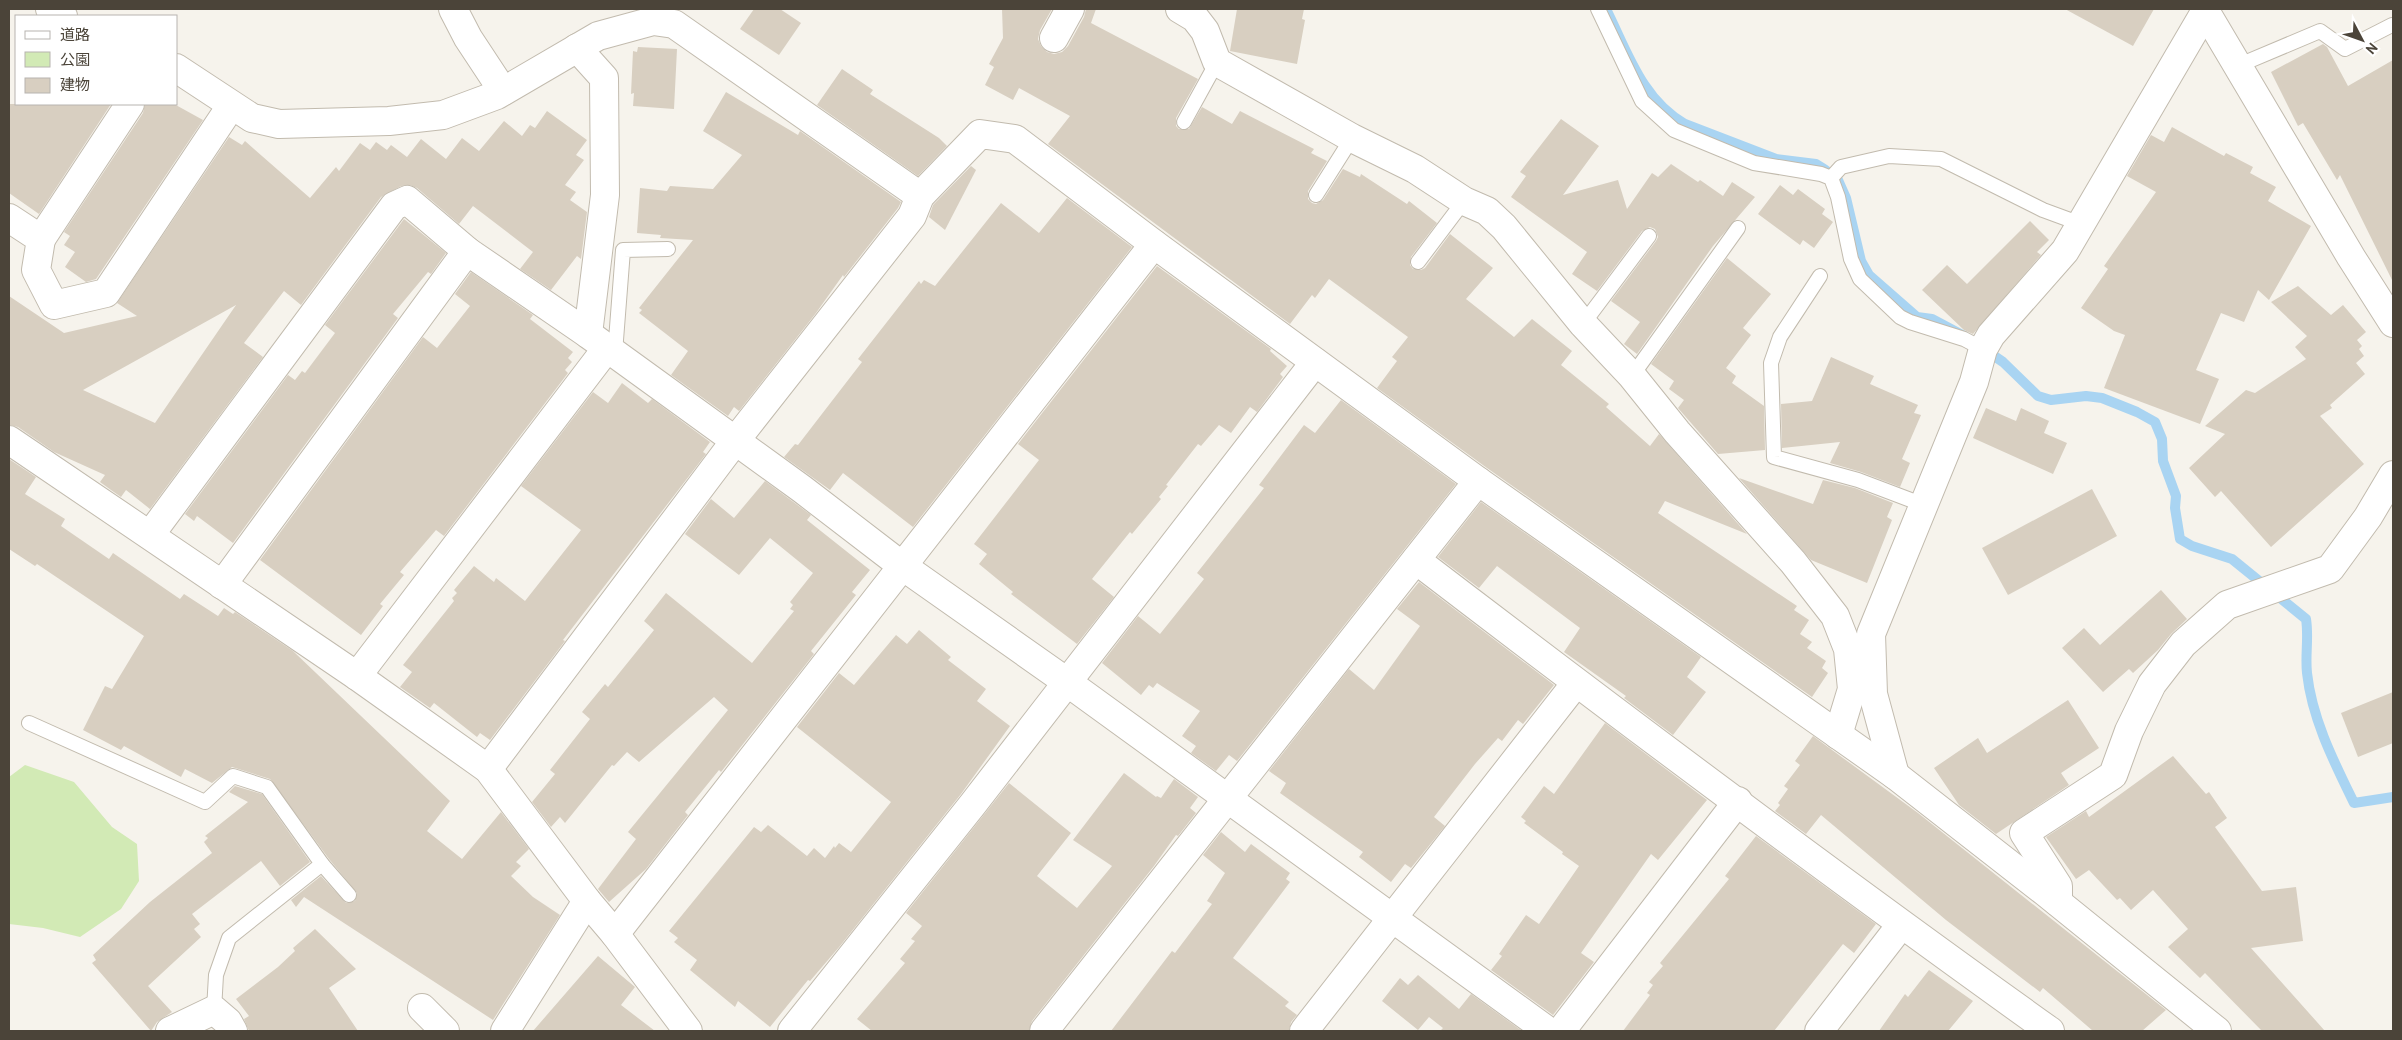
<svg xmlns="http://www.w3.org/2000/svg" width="2402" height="1040" viewBox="0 0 2402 1040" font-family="'PT Sans','Noto Sans JP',sans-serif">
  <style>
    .green { fill: #d2eab5 }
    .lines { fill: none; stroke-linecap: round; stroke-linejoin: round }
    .stream { stroke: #a9d4f2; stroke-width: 10 }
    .building { fill: #d8cfc1; fill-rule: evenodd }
    .lane-casing { stroke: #c2bbae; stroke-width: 16 }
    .street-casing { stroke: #c2bbae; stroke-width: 30 }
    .lane { stroke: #fff; stroke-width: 14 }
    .street { stroke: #fff; stroke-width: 28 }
  </style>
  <rect width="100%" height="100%" fill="#f6f3ec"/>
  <!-- green -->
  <path class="green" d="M25 765 74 782 112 827 137 844 139 881 121 909 80 937 43 928 9 924V777Z"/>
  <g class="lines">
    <!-- stream -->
    <g class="stream">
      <path d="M1606 9C1627 51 1642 100 1685 124L1776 159 1816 164 1824 169 1838 180 1846 198 1861 261 1869 275 1917 317 1932 319 1964 336"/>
      <path d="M1984 349 2003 362 2038 396 2051 400 2086 396 2102 398 2137 412 2155 422 2162 439 2163 461 2176 496 2175 508 2180 539 2192 546 2232 559 2306 619C2309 637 2305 655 2307 673 2312 719 2334 762 2354 803L2393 797"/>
    </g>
  </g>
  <!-- building -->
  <g class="building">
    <path d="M754 9H780L801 23 779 55 740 29Z"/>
    <path d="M1002 9H1052L1040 30 1038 39 1041 46 1047 52 1054 54 1062 52 1068 46 1084 17 1086 9H1096L1091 23 1198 79 1176 118V126L1179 129H1189L1202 107 1232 124 1240 111 1314 149 1311 153 1327 161 1308 191V199L1312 203 1316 204 1323 200 1343 169 1360 177 1361 174 1407 204 1409 201 1437 223 1411 257 1410 265 1413 269 1421 270 1425 268 1450 234 1493 268 1466 299 1514 337 1532 319 1572 351 1561 365 1609 404 1606 407 1650 446 1659 434 1747 534 1665 501 1658 513 1797 606 1794 610 1809 620 1800 634 1812 642 1807 648 1826 661 1822 668 1828 673 1812 697 1487 468 1377 388 1397 361 1392 357 1408 337 1329 279 1315 298 1312 295 1290 324 1048 144 1070 116 1019 88 1013 100 985 85 994 67 989 64 1003 38Z"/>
    <path d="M1237 9H1304L1302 19 1305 20 1297 64 1230 51Z"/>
    <path d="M2065 9H2154L2133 46Z"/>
    <path d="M2323 44 2327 47 2348 86 2393 60V282L2340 175 2337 180 2303 123 2298 126 2271 72Z"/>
    <path d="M638 47 677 49 674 109 633 106 634 93 631 94 633 51 637 52Z"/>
    <path d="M842 69 873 90 870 94 939 138 947 146 918 176 817 105Z"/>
    <path d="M726 92 798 135 800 131 901 202 898 208 844 277 843 275 816 313 739 411 734 407 728 416 671 375 688 351 639 313 642 310 639 308 693 240 660 238 661 235 637 233 640 188 667 191 670 186 713 189 742 155 703 131Z"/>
    <path d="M9 104H111L39 214 9 193Z"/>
    <path d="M145 104H174L203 120 96 279 86 282 65 267 75 252 64 245 70 236 64 232 143 113Z"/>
    <path d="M547 111 587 140 576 155 584 160 565 185 576 192 570 200 587 212 581 259 577 256 551 290 520 269 533 252 473 206 459 224 417 188 410 185 401 186 381 197 301 305 284 291 244 343 263 357 150 509 126 490 121 497 111 490 100 482 105 475 54 452 18 427 9 425V296L64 333 137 316 117 303 229 137 242 145 245 141 310 198 336 167 339 171 360 143 370 150 376 142 387 150 391 145 407 157 421 139 446 159 462 138 479 151 504 121 522 136 530 125 535 128ZM236 305 155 423 83 390Z"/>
    <path d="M1561 119 1599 146 1563 195 1618 180 1627 209 1652 173 1658 177 1671 164 1698 182 1700 180 1723 196 1732 182 1755 197 1713 246 1637 354 1624 344 1640 322 1611 301 1656 241 1658 237 1655 229 1650 227 1642 231 1597 291 1572 274 1587 252 1511 197 1526 176 1520 172Z"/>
    <path d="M2172 127 2224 156 2226 153 2253 167 2250 173 2276 187 2268 201 2311 226 2269 300 2258 290 2244 322 2221 313 2196 370 2219 379 2200 424 2104 388 2125 335 2114 331 2081 308 2108 269 2104 266 2156 192 2127 176 2151 135 2164 142Z"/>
    <path d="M971 166 976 170 945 230 929 217 933 205Z"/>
    <path d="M1780 185 1793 195 1798 189 1825 209 1822 214 1833 222 1814 248 1803 240 1800 245 1758 214Z"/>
    <path d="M1067 198 1132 247 913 527 843 473 830 490 784 457 795 444 798 445 862 362 858 359 919 281 921 284 924 280 935 286 1001 203 1039 233Z"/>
    <path d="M404 219 446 253 431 274 428 272 393 314 398 318 233 543 197 516 194 521 185 514 288 375 295 380 302 371 305 373 335 333 325 325Z"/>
    <path d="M2030 221 2049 240 2037 252 2041 255 1973 334 1964 330 1922 290 1947 265 1967 284Z"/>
    <path d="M1727 258 1771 294 1743 328 1751 335 1726 368 1736 376 1732 383 1764 406 1765 450 1718 454 1678 408 1684 400 1669 389 1674 381 1651 364Z"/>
    <path d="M1157 266 1271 349 1270 351 1287 366 1280 374 1283 377 1257 412 1250 407 1231 433 1219 425 1201 446 1198 444 1166 485 1168 486 1159 497 1161 499 1132 534 1130 532 1092 579 1114 597 1077 644 1011 594 1013 592 979 564 987 554 974 544 1039 460 1018 444Z"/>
    <path d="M471 272 533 315 530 319 573 352 568 358 572 362 565 370 568 373 444 536 436 530 400 572 404 575 380 604 383 606 361 635 260 560 423 337 437 348 470 306 455 294Z"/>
    <path d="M2298 286 2331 315 2343 305 2366 332 2357 340 2362 346 2359 349 2364 356 2356 363 2365 374 2330 405 2332 408 2320 416 2364 464 2271 547 2221 491 2215 497 2189 468 2225 434 2205 426 2246 390 2255 393 2306 359 2295 347 2307 336 2271 302Z"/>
    <path d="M1831 357 1874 376 1870 384 1918 405 1914 413 1921 415 1902 459 1910 463 1900 487 1861 472 1830 463 1840 442 1782 448 1781 404 1812 401Z"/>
    <path d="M622 383 648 403 652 399 710 442 703 452 706 454 563 640 565 641 490 740 480 733 477 737 434 703 430 708 400 687 412 672 403 665 454 601 452 598 457 593 454 590 474 566 494 582 496 578 525 601 581 530 521 486 593 392 608 403Z"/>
    <path d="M1341 400 1456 484 1237 761 1229 755 1216 771 1191 753 1196 746 1182 736 1200 711 1157 683 1153 688 1149 685 1141 695 1102 663 1138 616 1160 634 1204 579 1197 573 1264 488 1259 485 1304 425 1315 433Z"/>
    <path d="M1986 408 2016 421 2021 408 2049 421 2044 433 2067 443 2053 474 1973 438Z"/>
    <path d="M9 459 36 477 25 494 65 519 61 526 109 559 113 553 180 599 184 594 218 616 224 608 233 614 235 612 293 651 450 801 427 831 462 859 501 812 529 849 516 862 521 866 511 876 533 897 560 915 493 1020 304 897 296 907 291 900 321 876 346 903 355 901 357 893 329 859 270 779 232 767 212 783 185 769 181 777 124 746 121 750 83 730 105 686 112 689 144 636 37 564 35 566 9 549Z"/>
    <path d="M1739 478 1813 504 1823 480 1855 488 1893 503 1887 517 1892 520 1867 583 1811 560Z"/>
    <path d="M765 481 811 515 807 520 870 570 852 592 856 595 811 651 814 654 721 772 719 770 685 812 688 815 646 869 609 902 598 889 636 839 628 832 728 710 714 697 639 762 627 752 614 766 612 765 565 823 560 817 551 827 532 802 555 774 550 770 590 719 582 712 605 684 608 687 654 630 644 621 666 593 752 663 794 611 790 609 793 605 790 602 813 573 770 538 739 575 685 534 711 499 734 518Z"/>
    <path d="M2092 489 2117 536 2008 595 1982 548Z"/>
    <path d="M1481 502 1701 657 1687 677 1706 692 1673 735 1624 698 1626 696 1564 652 1580 628 1497 566 1479 588 1438 557Z"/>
    <path d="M1419 582 1554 685 1523 724 1518 720 1502 741 1498 738 1475 764 1434 817 1445 826 1411 868 1405 864 1391 882 1359 857 1363 852 1280 793 1286 783 1269 771 1349 669 1374 690 1420 626 1397 609Z"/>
    <path d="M2161 590 2187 619 2171 634 2158 650 2133 673 2129 669 2103 692 2062 648 2084 628 2100 645Z"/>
    <path d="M919 630 951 657 948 660 986 689 977 701 1010 726 961 794 840 946 810 981 808 980 770 1027 738 1001 735 1007 690 970 697 960 674 942 678 938 669 931 754 827 761 832 768 825 807 856 814 848 825 858 834 846 835 848 839 843 851 852 891 802 797 727 839 673 854 685 896 635 907 644Z"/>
    <path d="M2393 692V743L2358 757 2341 713Z"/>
    <path d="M2068 700 2099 748 2061 773 2069 785 1996 834 1959 805 1934 768 1978 738 1987 753Z"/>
    <path d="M1605 723 1707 800 1658 860 1651 854 1581 953 1594 962 1553 1015 1491 970 1502 956 1499 954 1526 915 1539 924 1579 866 1562 854 1563 852 1524 823 1526 821 1521 817 1544 786 1554 794Z"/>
    <path d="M1813 736 1918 813 2166 1010 2142 1031H2093L2043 988 2040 992 1946 920 1821 815 1806 834 1775 811 1780 805 1778 803 1788 789 1784 786 1800 765 1795 761Z"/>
    <path d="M2173 756 2206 794 2209 792 2227 818 2215 827 2262 891 2296 887 2303 941 2251 948 2325 1031H2262L2205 973 2200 978 2168 947 2188 929 2153 890 2131 910 2120 898 2117 900 2089 870 2076 879 2046 837 2086 811 2089 817Z"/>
    <path d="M1124 773 1156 797 1157 796 1161 798 1174 779 1198 797 1190 808 1196 813 1178 836 1176 835 1154 866 1032 1021 1029 1031H872L857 1019 905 963 900 959 915 941 911 939 922 926 906 913 1009 783 1071 833 1037 876 1077 908 1112 866 1073 840Z"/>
    <path d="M235 786 262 794 310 862 280 886 261 861 192 914 200 924 194 929 201 937 148 986 172 1012 157 1022 151 1031 92 963 96 960 93 955 150 902 212 853 204 842 208 838 205 836 248 802 229 792Z"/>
    <path d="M1221 832 1245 852 1251 844 1290 873 1286 879 1290 882 1233 958 1289 1002 1285 1006 1297 1015 1291 1022 1289 1031H1111L1172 951 1175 953 1212 904 1207 901 1225 873 1203 855Z"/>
    <path d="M1756 836 1876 924 1854 953 1843 944 1774 1031H1623L1650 995 1647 993 1653 985 1649 982 1663 966 1660 963 1729 879 1725 876Z"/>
    <path d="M315 929 356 969 329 988 358 1031H249L244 1019 249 1016 236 999 278 967 295 951 293 948Z"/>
    <path d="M598 956 635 987 621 1005 655 1031H533Z"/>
    <path d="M1929 970 1973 1001 1948 1031H1879L1905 994 1908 997Z"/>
    <path d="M1418 975 1459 1009 1471 994 1522 1031H1440L1443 1028 1429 1017 1418 1030 1382 1001 1400 978 1408 985Z"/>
  </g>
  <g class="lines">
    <defs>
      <g id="lane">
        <path d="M1598 9 1642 101 1674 130 1754 163 1821 174 1831 178 1838 197 1851 259 1860 279 1900 317 1910 322 1964 339 1983 349"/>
        <path d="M2237 66 2320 31 2345 49 2392 25"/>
        <path d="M1184 122 1217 62"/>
        <path d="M1831 178 1841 167 1889 156 1941 159 2043 210 2081 224"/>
        <path d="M1316 195 1352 138"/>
        <path d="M1418 262 1464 201"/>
        <path d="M1820 276 1780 337 1771 363 1774 457 1858 480 1924 505"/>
        <path d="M1583 324 1649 236"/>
        <path d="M615 353 623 250 668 249"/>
        <path d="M1632 376 1738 228"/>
        <path d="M29 723 205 802 233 776 267 787 322 864 349 895"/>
        <path d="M214 1010 216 975 229 938 322 864"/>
      </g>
      <g id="street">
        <path d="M50 9 63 16"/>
        <path d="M453 9 468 38 503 91"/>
        <path d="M1180 9 1195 18 1205 31 1217 62 1352 138 1415 169 1464 201 1487 211 1504 227 1583 324 1632 376 1677 432 1793 562 1835 616 1848 649 1852 689 1838 735"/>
        <path d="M2204 9 2351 257 2393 323"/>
        <path d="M1054 38 1070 9"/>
        <path d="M577 48 604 78 605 195 588 334"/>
        <path d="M176 68 252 118 279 124 389 121 443 115 497 95 598 36 653 21 674 24 920 196"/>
        <path d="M9 218 41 239 36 270 54 305 106 293 231 106"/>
        <path d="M41 239 130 104"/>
        <path d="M9 440 357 676 488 769 587 901 615 934 688 1031"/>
        <path d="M150 535 394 206 407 200 467 251"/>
        <path d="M1416 560C1625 720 1836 878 2050 1031"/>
        <path d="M222 585 467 251 588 334 802 489 901 565 1067 682 1548 1031"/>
        <path d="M357 676 607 348"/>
        <path d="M488 769 735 441 912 216 920 196 980 134 1015 139 1154 244 1478 481 1895 775 2045 892 2217 1031"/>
        <path d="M1895 775 1873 694 1871 634 1974 382 1983 349 1991 335 2065 251 2205 12"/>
        <path d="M2058 902V886L2024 833 2113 775 2129 731 2152 684 2183 644 2227 605 2330 569 2368 517 2393 475"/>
        <path d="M615 934 1154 244"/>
        <path d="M422 1008 445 1031"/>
        <path d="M170 1031 214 1010 228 1022 233 1031"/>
        <path d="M505 1031 587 901"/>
        <path d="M792 1031 973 804 1315 362"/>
        <path d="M1044 1031 1478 481"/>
        <path d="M1304 1031 1576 683"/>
        <path d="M1561 1031 1738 801"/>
        <path d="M1819 1031 1901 925"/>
      </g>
    </defs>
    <!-- lane casing -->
    <use href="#lane" class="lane-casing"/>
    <!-- street casing -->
    <use href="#street" class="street-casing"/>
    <!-- lane -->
    <use href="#lane" class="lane"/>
    <!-- street -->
    <use href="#street" class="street"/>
  </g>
  <!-- border -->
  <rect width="2402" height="1040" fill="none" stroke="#4b4439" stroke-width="20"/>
  <!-- legend -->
  <rect x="15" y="15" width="162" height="90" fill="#ffffff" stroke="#b7b4b0"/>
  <rect x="25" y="31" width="25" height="8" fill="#ffffff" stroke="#b7b4b0"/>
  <text x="60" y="40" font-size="15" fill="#4b4439">道路</text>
  <rect x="25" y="52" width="25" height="15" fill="#d2eab5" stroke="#b7b4b0"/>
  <text x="60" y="65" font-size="15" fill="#4b4439">公園</text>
  <rect x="25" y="78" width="25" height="15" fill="#d8cfc1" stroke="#b7b4b0"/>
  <text x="60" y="90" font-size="15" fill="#4b4439">建物</text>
  <!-- north arrow -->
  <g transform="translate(2362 40) rotate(131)" stroke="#ffffff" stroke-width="4" paint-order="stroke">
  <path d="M0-4L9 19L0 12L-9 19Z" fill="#4b4439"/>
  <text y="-8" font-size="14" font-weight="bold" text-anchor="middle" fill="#4b4439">N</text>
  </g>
</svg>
